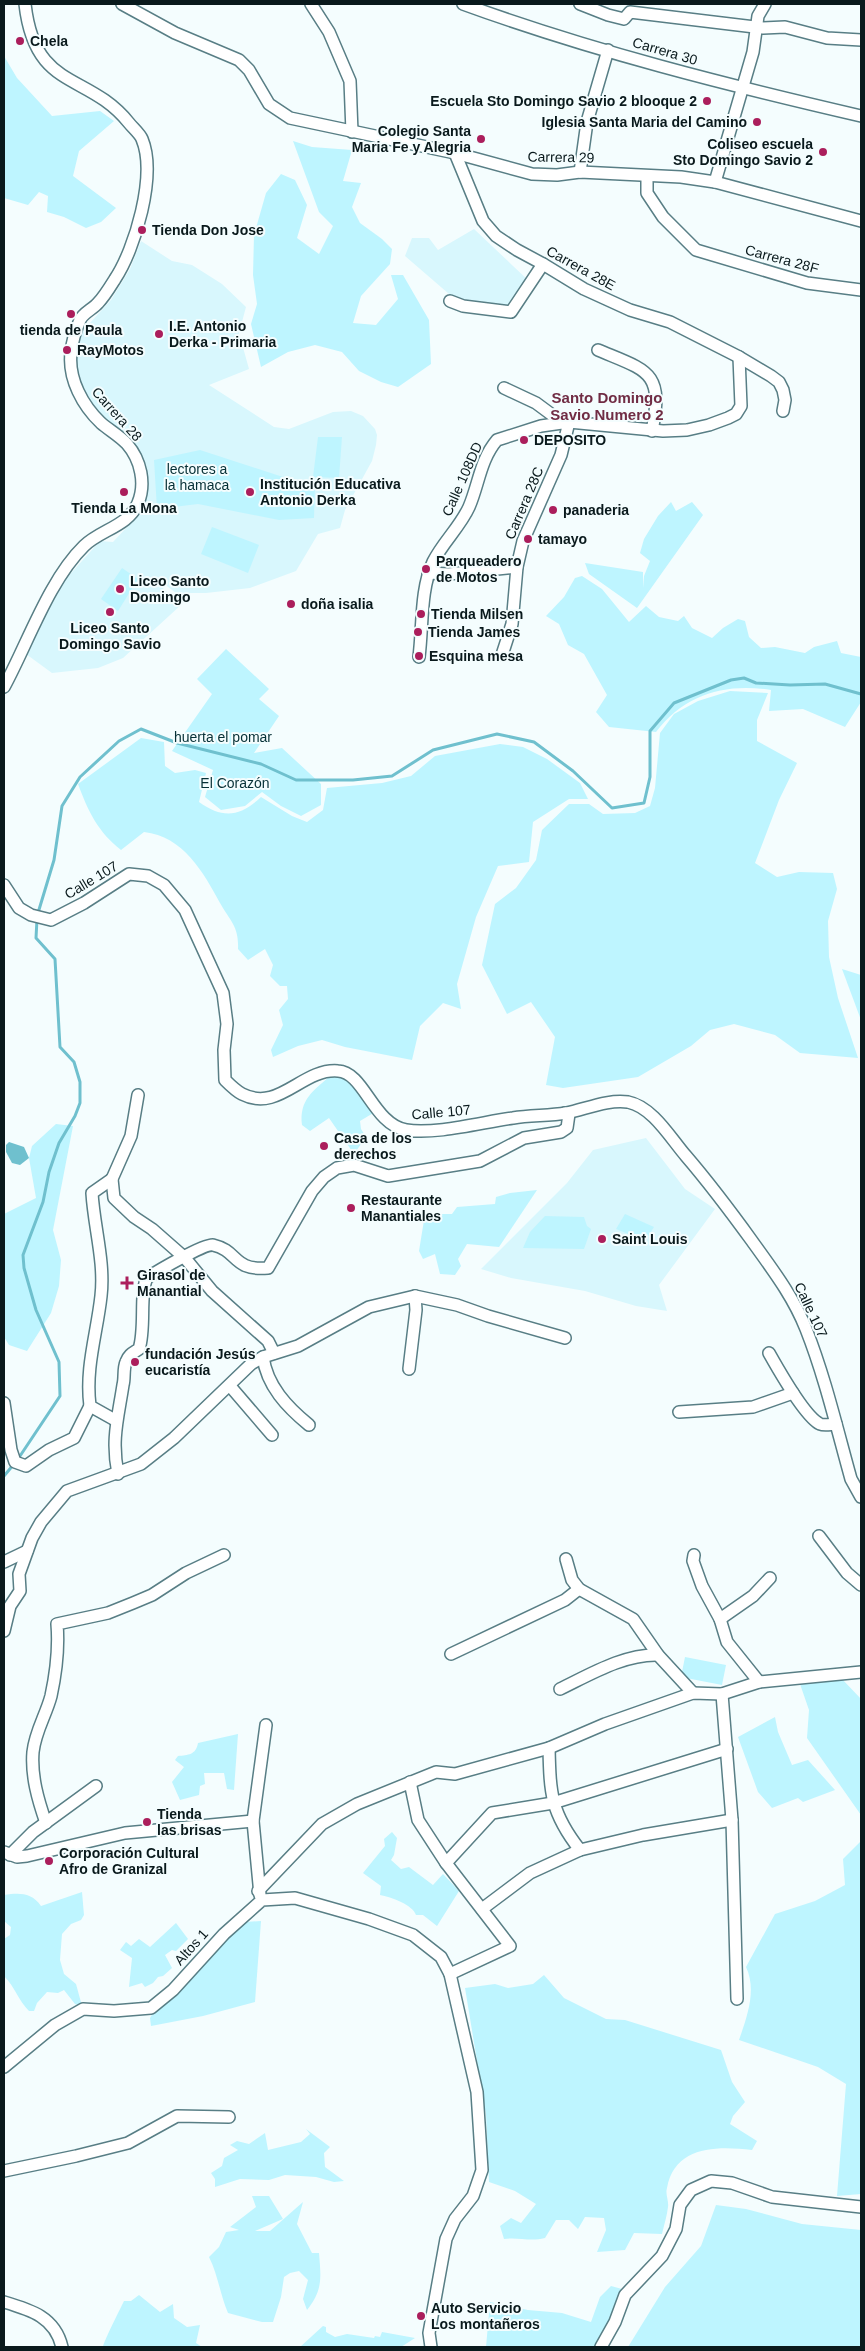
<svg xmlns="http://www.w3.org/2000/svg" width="865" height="2351" viewBox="0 0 865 2351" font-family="Arial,sans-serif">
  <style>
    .built { fill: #d8f7fd }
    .green { fill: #bef5ff }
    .water { fill: #6fc0ce }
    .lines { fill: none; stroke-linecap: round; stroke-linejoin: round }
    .stream { stroke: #6fc0ce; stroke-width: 3 }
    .minor-casing { stroke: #587e85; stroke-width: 14 }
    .minor { stroke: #fff; stroke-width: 11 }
    .poi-dot { fill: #ab1e5c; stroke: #f4fdfe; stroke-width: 2 }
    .labels { text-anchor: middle; stroke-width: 4; stroke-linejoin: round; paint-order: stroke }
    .poi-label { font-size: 14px; font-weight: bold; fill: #09191c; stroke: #f4fdfe; text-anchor: start }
    .street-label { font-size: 14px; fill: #09191c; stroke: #f4fdfe }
    .park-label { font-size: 14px; fill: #063036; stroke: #f4fdfe }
    .neighbourhood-label { font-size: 15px; font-weight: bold; fill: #702c44; stroke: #f4fdfe }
  </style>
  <rect width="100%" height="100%" fill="#f4fdfe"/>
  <!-- built -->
  <g class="built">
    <path d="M474 229 529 281 512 311 456 300 405 256 412 238H429L438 250Z"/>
    <path d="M141 241 172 261 192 265 222 284 246 307 239 333 249 369 209 385 274 427 289 429 333 412 351 411 363 416 375 429 377 435 376 445 372 461 345 510 340 528 318 534 296 571 250 588 206 593H176L155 577H151L181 605 123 658 98 668 52 673 26 654 43 619 63 582 100 541 113 542 142 511 145 499 139 462 93 421 72 364 79 335 111 300 130 269Z"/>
    <path d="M646 1138 685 1189 715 1209 659 1285 667 1311 636 1306 585 1291 511 1278 481 1269 567 1183 593 1150Z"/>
  </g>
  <!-- green -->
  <g class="green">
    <path d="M4 56 17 78 52 116 100 111 114 121 79 151 73 176 116 208 101 222 86 228 64 217 47 212 48 196 39 192 28 205 4 198Z"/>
    <path d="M293 141 312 147 352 150 343 181 361 183 352 207 360 223 382 239 392 249 390 264 361 296 353 323 376 325 398 299 391 275H403L429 320 431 364 398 387 381 382 359 371 342 352 315 345 288 352 261 367 251 324 257 304 253 275 254 235 266 193 281 174 295 180 307 205 297 238 319 254 333 226 319 212Z"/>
    <path d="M318 437H342L339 478 313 477Z"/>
    <path d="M200 450 283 477 315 483 314 518 279 520 198 504 157 509 154 460Z"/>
    <path d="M671 502 676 511 692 502 703 515 637 608 589 574 585 563 643 572V588L644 576 650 561 640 553 644 539 658 516Z"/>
    <path d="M212 527 259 545 248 573 201 554Z"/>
    <path d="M122 568 138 579 118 611 101 599Z"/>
    <path d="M582 576 602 589 629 622 646 606 659 617 678 621 684 616 692 628 712 638 723 628 738 619 745 621 749 637 761 648 775 647 805 653 814 647 837 641 841 653 861 657V702L845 727 803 709 769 711 771 690C725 683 685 694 656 732L609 727 596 712 607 695 584 654 568 645 559 624 546 616 564 597 575 578Z"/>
    <path d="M226 649 269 689 259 699 279 716 254 753 282 748 321 784V805L301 816 281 806 262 792 245 806 221 810 205 797 213 770 172 751 212 694 197 679Z"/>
    <path d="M730 691 768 693 757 720V741L797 763 779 800 755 863 777 877 799 872 833 873 837 889 828 921 829 957 838 998 858 1058 800 1053 775 1035 734 1024 710 1030 691 1046 638 1077 563 1088 546 1085 555 1037 531 1002 507 1014 482 965 495 904 516 888 536 860 542 830 569 804H589L603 814 635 813 650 806 655 788 660 733 674 714 698 701Z"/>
    <path d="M141 738 164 742 165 766 175 773 195 770 206 773 199 802C223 819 240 817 261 797L292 816 307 822 323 810 327 788 382 783 411 776 435 756 500 744 523 747 547 759 580 783 588 799H569L533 822 529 862 498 866 476 917 457 984 461 1009 443 1003 420 1026 412 1060 345 1047 322 1040 298 1046 273 1057 271 1050 283 1025 279 1010 288 999 287 986H280L270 976 273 965 265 949 248 960 238 949C239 927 231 922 220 903 204 873 183 836 144 832L121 850C98 832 88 811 78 784Z"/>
    <path d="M842 969 861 975V1020Z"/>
    <path d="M330 1076H347L375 1112 360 1121 361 1129 366 1137 354 1154 329 1118 310 1131 302 1125C299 1100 313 1091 330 1076Z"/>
    <path d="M56 1124 73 1126 53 1230 61 1260 59 1286 51 1313 27 1351 9 1345 4 1337V1214L36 1198 29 1158 32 1146Z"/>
    <path d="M537 1190 499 1247 467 1244 458 1259 461 1266 455 1275 440 1274 435 1254 423 1259 419 1251 425 1214H452L457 1207 495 1204 496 1197 510 1193Z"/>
    <path d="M625 1214 654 1227 645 1241 616 1229Z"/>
    <path d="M545 1216 584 1217 587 1226 591 1229 584 1249 523 1248 530 1232Z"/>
    <path d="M685 1657 726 1665 722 1685 681 1677Z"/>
    <path d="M842 1679 861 1699V1815L807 1738 809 1710 800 1684Z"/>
    <path d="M775 1717 778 1732 792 1765 808 1760 835 1790 803 1802 798 1798 772 1808 758 1792 738 1737Z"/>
    <path d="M238 1734 234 1790 227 1789 224 1773H204L205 1784 200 1786 199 1795 180 1800 172 1782 184 1767 175 1760 178 1756C188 1755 196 1755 198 1743Z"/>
    <path d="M392 1832 397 1838 394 1855 391 1860 401 1869 409 1867 433 1885 443 1874 459 1891 437 1926 423 1915H416C413 1905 391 1897 380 1895L381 1886 363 1873 385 1846 384 1839Z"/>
    <path d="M861 1841V2194L837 2196 846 2084 818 2067 739 2040C747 2017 757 1990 746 1967L775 1914 815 1901 845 1885 843 1859Z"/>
    <path d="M82 1892 84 1915 81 1920 71 1924 62 1934 60 1960 64 1974 76 1984 82 2006 75 2004 64 1990 58 1993 47 1992 37 2003 34 2011H29C18 2000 15 1987 4 1976V1939L10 1935 11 1927 4 1921V1895C19 1893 31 1892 41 1906Z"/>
    <path d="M261 1921 255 2002 203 2016 151 2026 150 2018 155 2009 245 1922Z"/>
    <path d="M176 1923 188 1939 176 1951 172 1950 165 1955 172 1968 163 1976 158 1977 153 1983 145 1987 142 1983 129 1987 132 1958 120 1950 126 1942 131 1946 139 1939 150 1947Z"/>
    <path d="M544 1975 564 1998 606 2019 625 2020 721 2050 732 2082 745 2102 733 2116 730 2124 757 2141 752 2150C718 2146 675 2145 667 2188 665 2194 669 2201 668 2207 667 2216 664 2225 662 2234L634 2233 625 2250 597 2252 606 2230 604 2218 585 2217 578 2229 569 2220H556L545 2238C530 2242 519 2237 504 2239L500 2226 511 2218 521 2223 536 2204 515 2191 489 2182 486 2115 465 1988 495 1984 508 1988 533 1984Z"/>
    <path d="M306 2129 330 2147 324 2153 325 2167 344 2181 334 2182 316 2177 285 2175 269 2180 240 2179 215 2187V2179L211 2173 222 2166 224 2158 238 2150 230 2145 237 2141 249 2144 265 2133 268 2150 301 2142 310 2134Z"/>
    <path d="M252 2196H269L283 2219 255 2231H270L303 2202 297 2224 312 2253H319C321 2278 323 2290 307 2310L303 2299 308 2280 299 2271 290 2273 284 2277 281 2297 273 2322H262L228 2313C220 2294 218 2275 209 2257L219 2247 226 2232 239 2230 230 2227 256 2207Z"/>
    <path d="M716 2205 746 2209 802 2224 861 2230V2347H628L665 2287 701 2246Z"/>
    <path d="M611 2286 622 2289 621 2294 605 2332 596 2347H486L490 2302 528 2310 562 2313 591 2322 600 2297Z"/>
    <path d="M139 2295 160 2312 173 2304 174 2318 187 2327 200 2325 196 2343 202 2347H103C103 2343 121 2307 124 2301H131Z"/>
    <path d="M323 2326 326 2327V2332L335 2337 347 2334 374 2338 375 2336 380 2337 382 2332 415 2338 401 2347H300Z"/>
  </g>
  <!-- water -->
  <path class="water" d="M9 1142 24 1147 29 1158 20 1165 12 1163 6 1152V1145Z"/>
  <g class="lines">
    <!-- stream -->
    <g class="stream">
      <path d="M38 913 54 860 62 806 80 777 119 741 141 729 177 743 261 764 296 780H353L392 776 433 750 497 734 534 742 573 771 612 808 644 803 650 777V731L674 703 731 680 744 678 756 683 790 685 825 684 861 694"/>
      <path d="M18 1459 60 1396 59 1362 36 1310 24 1268 23 1255 43 1202 49 1172 59 1143 75 1116 80 1103V1082L74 1062 60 1047 55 959 36 938 37 919"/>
      <path d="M4 1476 14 1464"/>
    </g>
    <defs>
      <g id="minor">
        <path d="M122 4 175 33 239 60 249 70 269 104 290 118 455 153 532 174 557 175 580 172 681 177 715 182 861 221"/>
        <path d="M311 4 329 32 350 81 352 132"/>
        <path d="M463 4C592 51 727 85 861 116"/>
        <path d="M580 4 608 15 624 19 630 12 763 28 785 27 827 38 861 40"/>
        <path d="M455 153 483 221 496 236 517 250 543 264 584 289 630 310 670 322 739 357 771 376 779 382 783 390 785 400 783 411"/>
        <path d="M580 172 587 122 608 50"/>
        <path d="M647 176V193L663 217 696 250 807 283 861 290"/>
        <path d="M715 182 753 52 758 16 765 4"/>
        <path d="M450 301 463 306 511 312 543 264"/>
        <path d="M598 350C648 371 664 371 652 431"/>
        <path d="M504 388 536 403 563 423"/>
        <path d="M428 573 449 574 517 567"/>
        <path d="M502 655 512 624 517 567 523 541 561 455 569 422"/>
        <path d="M419 657C423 626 420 590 433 562 443 542 460 527 469 507 479 484 480 460 497 440L541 426 569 422 663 431 687 430 709 425 728 418 736 414 741 406 739 357"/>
        <path d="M4 687C27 645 49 580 84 546 100 530 129 526 138 503 146 484 141 460 127 444 120 436 109 430 101 423 83 406 68 379 71 353 72 343 76 329 80 320 83 313 93 309 98 303 104 297 110 287 115 279 135 249 157 175 142 139 140 134 133 128 129 123 87 71 35 92 25 4"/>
        <path d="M4 885 19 908 31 915 51 920 84 903 129 874 148 876 164 885 185 910 223 993 227 1024 224 1050 225 1080C230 1085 236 1091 242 1094 279 1113 302 1068 338 1071 364 1072 373 1124 406 1130 435 1135 483 1122 513 1118 530 1115 549 1116 566 1113 586 1109 608 1099 628 1102 653 1107 671 1139 686 1156 710 1184 731 1212 752 1241 772 1269 793 1296 806 1329 825 1377 837 1429 851 1479L861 1497"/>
        <path d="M138 1095 131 1136 112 1179 114 1198 134 1217 152 1229 185 1258 212 1291 268 1341 274 1353"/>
        <path d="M112 1179 92 1193C94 1227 105 1262 101 1296 97 1333 85 1368 90 1406L115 1420"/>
        <path d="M769 1353C778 1369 805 1417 820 1424 825 1426 831 1424 836 1424"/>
        <path d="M263 1357C267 1386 287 1407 309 1425"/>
        <path d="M409 1369 416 1310 415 1296"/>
        <path d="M230 1386 272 1435"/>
        <path d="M4 1403 11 1450 15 1462 26 1466 49 1450 74 1438 90 1406"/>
        <path d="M679 1412 753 1407 793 1393"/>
        <path d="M118 1474C111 1440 118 1418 123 1385 125 1378 123 1369 126 1362 129 1354 133 1353 139 1349 146 1328 139 1293 147 1278 156 1272 205 1243 213 1245 239 1251 232 1271 268 1268L312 1191 324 1177 337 1168 354 1165 388 1176 480 1161 524 1138 561 1132 567 1128 569 1114 565 1113"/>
        <path d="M819 1536 847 1573 861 1585"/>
        <path d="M694 1555 693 1561 702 1586 720 1619 727 1642 759 1682"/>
        <path d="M566 1559 572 1580 579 1589 633 1619 658 1655 693 1693"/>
        <path d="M4 1562 27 1551"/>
        <path d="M720 1619 753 1596 770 1578"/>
        <path d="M4 1631 10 1606 20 1591 19 1574 32 1538 41 1522 67 1491 141 1464 174 1438 251 1364 263 1357 298 1346 369 1307 415 1296 457 1305 488 1316 565 1338"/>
        <path d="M451 1654 565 1600 579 1589"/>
        <path d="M560 1689C591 1674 624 1654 658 1655"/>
        <path d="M722 1694 732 1820 737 1999"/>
        <path d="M549 1748C550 1794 551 1813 580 1850"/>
        <path d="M410 1782 418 1820 446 1863 510 1946 450 1974"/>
        <path d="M46 1823C38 1800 31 1776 33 1752 35 1732 46 1715 51 1696 56 1673 59 1648 57 1624L108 1613 133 1603 152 1595 186 1573 224 1555"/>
        <path d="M4 1852 17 1857 27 1856 125 1833 253 1821"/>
        <path d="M10 1855 33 1832 96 1786"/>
        <path d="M446 1863 492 1813 553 1803 727 1749"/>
        <path d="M258 1891 322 1824 357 1804 436 1772 455 1774 549 1748 605 1724 693 1693 722 1694 759 1682 861 1672"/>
        <path d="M260 1895 253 1821 266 1725"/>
        <path d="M482 1909 530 1873 580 1850 643 1835 732 1820"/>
        <path d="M4 2067 55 2025 83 2009 114 2011 151 2008 173 1990 224 1934 262 1900 295 1898 369 1919 413 1935 441 1957 450 1974 477 2092 482 2170 473 2196 455 2219 446 2239 429 2333 431 2347"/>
        <path d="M4 2171 76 2156 128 2143 177 2116 229 2117"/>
        <path d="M4 2302C31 2310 55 2317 62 2347"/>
        <path d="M601 2347 615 2322 625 2295 662 2256 676 2229 680 2205 691 2190 711 2181 732 2183 772 2197 861 2207"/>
      </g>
    </defs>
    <!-- minor casing -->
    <use href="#minor" class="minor-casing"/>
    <!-- minor -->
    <use href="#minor" class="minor"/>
  </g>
  <!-- markers -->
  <g class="poi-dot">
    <circle cx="20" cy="41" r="5"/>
    <circle cx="707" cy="101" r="5"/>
    <circle cx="757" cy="122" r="5"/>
    <circle cx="481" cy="139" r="5"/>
    <circle cx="823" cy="152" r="5"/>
    <circle cx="142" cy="230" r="5"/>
    <circle cx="71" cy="314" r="5"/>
    <circle cx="159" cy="334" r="5"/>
    <circle cx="67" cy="350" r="5"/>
    <circle cx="524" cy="440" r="5"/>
    <circle cx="124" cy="492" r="5"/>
    <circle cx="250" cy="492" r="5"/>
    <circle cx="553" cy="510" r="5"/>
    <circle cx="528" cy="539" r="5"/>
    <circle cx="426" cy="569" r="5"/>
    <circle cx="120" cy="589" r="5"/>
    <circle cx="291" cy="604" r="5"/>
    <circle cx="110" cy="612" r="5"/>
    <circle cx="421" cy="614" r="5"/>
    <circle cx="418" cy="632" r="5"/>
    <circle cx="419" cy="656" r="5"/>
    <circle cx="324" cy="1146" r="5"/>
    <circle cx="351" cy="1208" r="5"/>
    <circle cx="602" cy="1239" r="5"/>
    <path d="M124.5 1275.5h5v5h5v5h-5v5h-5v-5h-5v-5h5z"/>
    <circle cx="135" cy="1362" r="5"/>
    <circle cx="147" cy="1822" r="5"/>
    <circle cx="49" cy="1861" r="5"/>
    <circle cx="421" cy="2316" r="5"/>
  </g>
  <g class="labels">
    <!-- poi labels -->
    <g class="poi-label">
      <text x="30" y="46">Chela</text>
      <text x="697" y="106" text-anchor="end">Escuela Sto Domingo Savio 2 blooque 2</text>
      <text x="747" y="127" text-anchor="end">Iglesia Santa Maria del Camino</text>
      <text x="471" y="136" text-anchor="end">Colegio Santa<tspan x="471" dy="16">Maria Fe y Alegria</tspan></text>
      <text x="813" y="149" text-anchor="end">Coliseo escuela<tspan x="813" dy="16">Sto Domingo Savio 2</tspan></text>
      <text x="152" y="235">Tienda Don Jose</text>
      <text x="169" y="331">I.E. Antonio<tspan x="169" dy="16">Derka - Primaria</tspan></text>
      <text x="71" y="335" text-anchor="middle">tienda de Paula</text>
      <text x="77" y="355">RayMotos</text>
      <text x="534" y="445">DEPOSITO</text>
      <text x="260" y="489">Institución Educativa<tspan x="260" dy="16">Antonio Derka</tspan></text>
      <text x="124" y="513" text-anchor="middle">Tienda La Mona</text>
      <text x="563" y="515">panaderia</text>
      <text x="538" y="544">tamayo</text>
      <text x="436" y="566">Parqueadero<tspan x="436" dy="16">de Motos</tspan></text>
      <text x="130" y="586">Liceo Santo<tspan x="130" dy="16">Domingo</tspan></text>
      <text x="301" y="609">doña isalia</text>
      <text x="431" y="619">Tienda Milsen</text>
      <text x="110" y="633" text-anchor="middle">Liceo Santo<tspan x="110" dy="16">Domingo Savio</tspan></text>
      <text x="428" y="637">Tienda James</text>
      <text x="429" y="661">Esquina mesa</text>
      <text x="334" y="1143">Casa de los<tspan x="334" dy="16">derechos</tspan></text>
      <text x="361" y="1205">Restaurante<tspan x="361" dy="16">Manantiales</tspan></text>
      <text x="612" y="1244">Saint Louis</text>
      <text x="137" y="1280">Girasol de<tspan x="137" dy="16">Manantial</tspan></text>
      <text x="145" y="1359">fundación Jesús<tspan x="145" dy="16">eucaristía</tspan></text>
      <text x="157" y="1819">Tienda<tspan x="157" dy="16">las brisas</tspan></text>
      <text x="59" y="1858">Corporación Cultural<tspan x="59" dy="16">Afro de Granizal</tspan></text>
      <text x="431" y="2313">Auto Servicio<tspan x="431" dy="16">Los montañeros</tspan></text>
    </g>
    <!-- street labels -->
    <g class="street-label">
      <text transform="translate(665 51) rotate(16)" y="5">Carrera 30</text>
      <text transform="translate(561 157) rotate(1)" y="5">Carrera 29</text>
      <text transform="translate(782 259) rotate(15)" y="5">Carrera 28F</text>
      <text transform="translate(581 268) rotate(29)" y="5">Carrera 28E</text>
      <text transform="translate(117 414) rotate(48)" y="5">Carrera 28</text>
      <text transform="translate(462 479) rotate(-66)" y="5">Calle 108DD</text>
      <text transform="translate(524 503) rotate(-67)" y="5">Carrera 28C</text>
      <text transform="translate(91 880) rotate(-31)" y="5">Calle 107</text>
      <text transform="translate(441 1112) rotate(-5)" y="5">Calle 107</text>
      <text transform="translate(811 1310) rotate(65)" y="5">Calle 107</text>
      <text transform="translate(191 1947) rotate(-48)" y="5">Altos 1</text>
    </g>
    <!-- park labels -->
    <g class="park-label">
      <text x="197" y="474">lectores a<tspan x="197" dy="16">la hamaca</tspan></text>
      <text x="223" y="742">huerta el pomar</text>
      <text x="235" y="788">El Corazón</text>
    </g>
    <!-- neighbourhood labels -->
    <g class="neighbourhood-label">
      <text x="607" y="403">Santo Domingo<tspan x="607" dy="17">Savio Numero 2</tspan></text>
    </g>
  </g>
  <!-- border -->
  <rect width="865" height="2351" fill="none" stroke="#09191c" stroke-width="10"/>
</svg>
